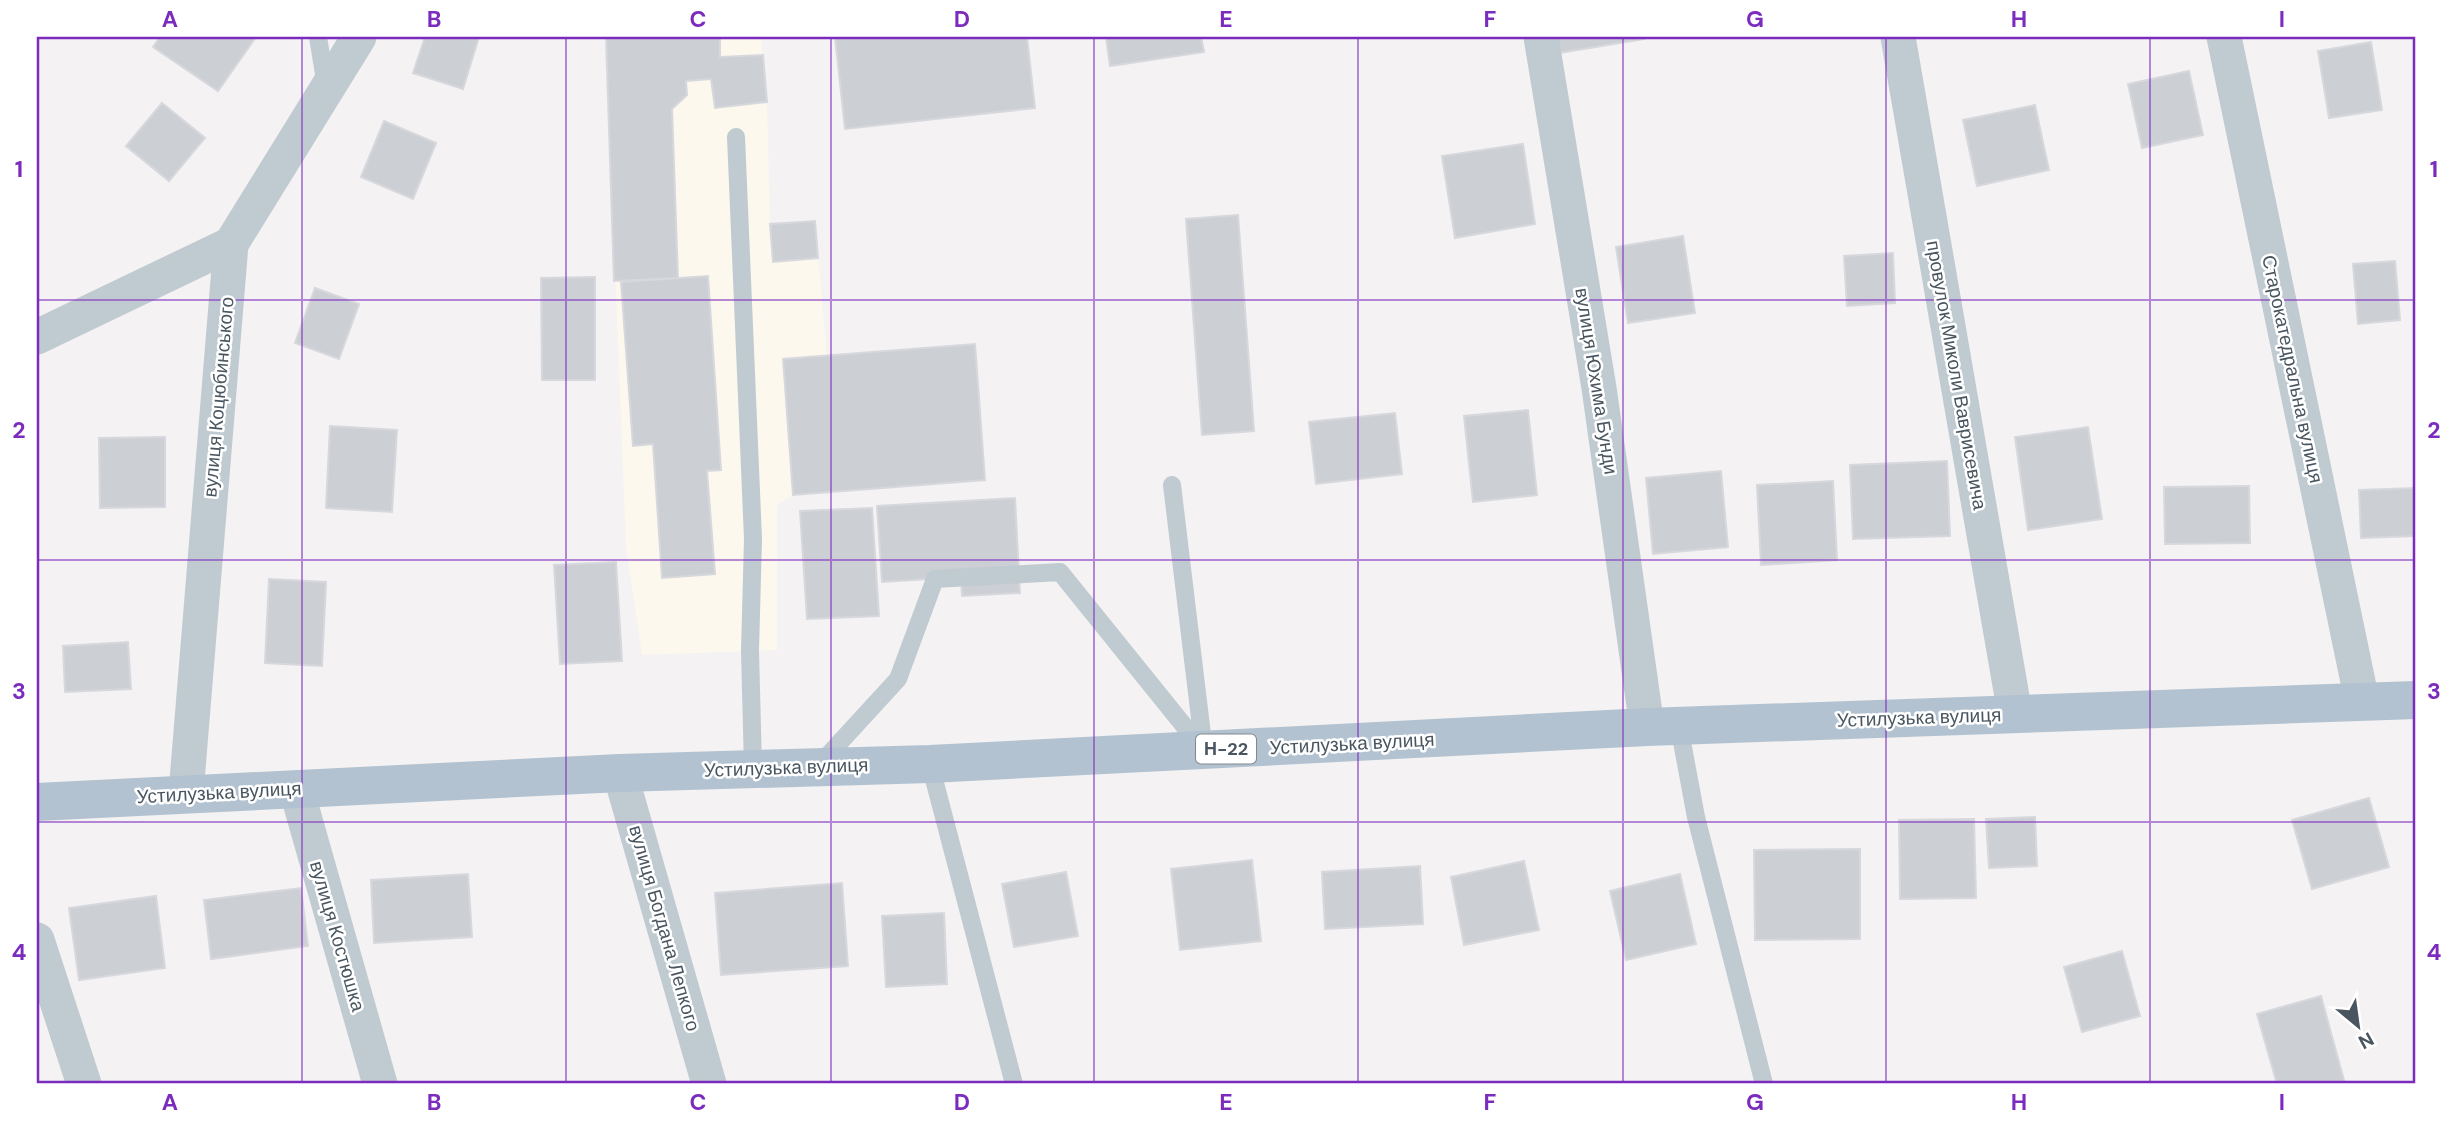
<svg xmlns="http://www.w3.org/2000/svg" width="2453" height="1121" viewBox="0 0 2453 1121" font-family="'DM Sans',sans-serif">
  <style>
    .commercial { fill: #fdf8ed }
    .building { fill: #cccfd4; stroke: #d6d8dd; stroke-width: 2 }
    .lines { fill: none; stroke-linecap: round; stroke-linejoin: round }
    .service { stroke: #c0cad1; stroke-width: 18 }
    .minor { stroke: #c0cad1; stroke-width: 35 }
    .primary { stroke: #b2c2d0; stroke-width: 38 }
    .grid { fill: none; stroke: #7b2cbf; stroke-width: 2; stroke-opacity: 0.55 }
    .labels { text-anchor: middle; stroke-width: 5; stroke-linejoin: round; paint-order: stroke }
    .shield { fill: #fff; stroke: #808990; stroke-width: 2 }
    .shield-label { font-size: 18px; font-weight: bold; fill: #495660 }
    .street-label { font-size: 19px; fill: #495660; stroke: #fff }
    .neatline { fill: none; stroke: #7b2cbf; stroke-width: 2.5 }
    .grid-label { font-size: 23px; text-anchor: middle; font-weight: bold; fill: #7b2cbf }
  </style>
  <rect width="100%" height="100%" fill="#f4f2f2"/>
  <!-- commercial -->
  <path class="commercial" d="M606 37H761L767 102 770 224 815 221 827 355 783 359 793 495 777 505V650L642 655 626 547Z"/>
  <!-- building -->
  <g class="building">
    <path d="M160 37H256L218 91 153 47Z"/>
    <path d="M425 37H479L463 89 413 73Z"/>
    <path d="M606 37H720V57L763 55 767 102 715 108 711 79 686 81 687 95 672 109 678 278 614 281Z"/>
    <path d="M835 37H1027L1035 108 845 129Z"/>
    <path d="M1106 37H1201L1204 52 1110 66Z"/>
    <path d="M1557 37H1643L1644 39 1559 53Z"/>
    <path d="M2371 42 2382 110 2329 118 2318 51Z"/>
    <path d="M2189 71 2203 135 2142 148 2128 84Z"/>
    <path d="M162 103 205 138 169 181 126 146Z"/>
    <path d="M2035 105 2049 170 1977 186 1963 120Z"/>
    <path d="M384 121 436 143 413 199 361 177Z"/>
    <path d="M1523 144 1535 224 1455 238 1442 156Z"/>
    <path d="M1238 215 1254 431 1202 435 1186 219Z"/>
    <path d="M815 221 818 258 773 262 770 224Z"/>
    <path d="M1683 236 1695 313 1628 323 1616 247Z"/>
    <path d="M1893 253 1895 303 1847 306 1844 256Z"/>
    <path d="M2395 261 2400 320 2358 324 2353 264Z"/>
    <path d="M708 276 721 470 707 471 715 574 662 578 653 444 633 446 621 282Z"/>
    <path d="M595 277V380H542L541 278Z"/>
    <path d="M315 288 359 304 339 359 295 343Z"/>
    <path d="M975 344 985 480 793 495 783 359Z"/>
    <path d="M1528 410 1537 495 1473 502 1464 416Z"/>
    <path d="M1395 413 1402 474 1316 484 1309 422Z"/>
    <path d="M330 426 397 430 392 512 326 508Z"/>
    <path d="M2088 427 2102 519 2028 530 2015 437Z"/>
    <path d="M165 437V507L100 508 99 438Z"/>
    <path d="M1947 461 1950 536 1853 539 1850 465Z"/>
    <path d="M1721 471 1728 547 1653 554 1646 478Z"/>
    <path d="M1833 481 1837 560 1761 565 1757 485Z"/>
    <path d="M2249 486 2250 543 2165 544 2164 487Z"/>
    <path d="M2416 488V536L2361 538 2359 490Z"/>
    <path d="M1015 498 1020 593 962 596 961 577 882 582 877 506Z"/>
    <path d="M872 508 879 616 807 619 800 511Z"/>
    <path d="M616 562 622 661 560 664 554 565Z"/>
    <path d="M269 579 326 582 322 666 265 663Z"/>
    <path d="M128 642 131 689 65 692 63 646Z"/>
    <path d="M2369 798 2389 867 2312 889 2292 820Z"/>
    <path d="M2035 817 2037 866 1989 868 1986 819Z"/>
    <path d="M1974 819 1976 898 1900 899 1899 820Z"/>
    <path d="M1860 849V939L1755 940 1754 850Z"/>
    <path d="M1252 860 1261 941 1180 950 1171 869Z"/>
    <path d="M1524 861 1539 930 1464 945 1451 877Z"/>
    <path d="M1420 866 1423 924 1325 929 1322 872Z"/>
    <path d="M1066 872 1078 936 1014 947 1002 884Z"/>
    <path d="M468 874 472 937 374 943 371 880Z"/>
    <path d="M1680 874 1696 944 1626 960 1610 891Z"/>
    <path d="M842 883 848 966 721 975 715 893Z"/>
    <path d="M301 888 308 946 211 959 204 900Z"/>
    <path d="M156 896 165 968 79 980 69 908Z"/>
    <path d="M944 913 947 984 886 987 882 916Z"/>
    <path d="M2122 951 2140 1016 2082 1032 2064 967Z"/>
    <path d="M2321 996 2345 1084H2277L2257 1014Z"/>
  </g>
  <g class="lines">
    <!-- service -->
    <g class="service">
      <path d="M318 37 326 86"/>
      <path d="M736 137 753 539 750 651 753 767"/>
      <path d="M1172 485 1204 751"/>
      <path d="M1679 726 1696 817 1764 1084"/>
      <path d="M930 764 1014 1084"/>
      <path d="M819 765 898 679 935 579 1060 572 1202 748"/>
    </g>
    <!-- minor -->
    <g class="minor">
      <path d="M1541 37 1599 388 1647 727"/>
      <path d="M1898 37 2015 714"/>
      <path d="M2224 37 2362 701"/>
      <path d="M37 337 231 244"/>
      <path d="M620 773 709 1084"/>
      <path d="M296 788 380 1084"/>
      <path d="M186 793 231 244 359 37"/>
      <path d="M37 940 84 1084"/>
    </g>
    <!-- primary -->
    <path class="primary" d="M37 802 620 773 930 764 1647 727 2416 700"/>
  </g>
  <!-- grid -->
  <path class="grid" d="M302 37V1084M566 37V1084M831 37V1084M1094 37V1084M1358 37V1084M1623 37V1084M1886 37V1084M2150 37V1084M37 300H2416M37 560H2416M37 822H2416"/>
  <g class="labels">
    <!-- shield labels -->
    <rect class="shield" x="1196" y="734.5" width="60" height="29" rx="5"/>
    <g class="shield-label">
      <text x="1226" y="755">Н-22</text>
    </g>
    <!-- street labels -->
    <g class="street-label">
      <text transform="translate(2293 369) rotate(78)" y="7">Старокатедральна вулиця</text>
      <text transform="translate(1957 375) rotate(80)" y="7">провулок Миколи Ваврисевича</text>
      <text transform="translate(1597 381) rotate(81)" y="7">вулиця Юхима Бунди</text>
      <text transform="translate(218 397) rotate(-85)" y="7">вулиця Коцюбинського</text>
      <text transform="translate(1919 717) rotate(-2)" y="7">Устилузька вулиця</text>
      <text transform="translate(1352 743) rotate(-3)" y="7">Устилузька вулиця</text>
      <text transform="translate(786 767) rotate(-2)" y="7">Устилузька вулиця</text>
      <text transform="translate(219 792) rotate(-3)" y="7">Устилузька вулиця</text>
      <text transform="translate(665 928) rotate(74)" y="7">вулиця Богдана Лепкого</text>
      <text transform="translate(338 936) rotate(74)" y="7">вулиця Костюшка</text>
    </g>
  </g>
  <!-- border -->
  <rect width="2453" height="1121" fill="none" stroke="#ffffff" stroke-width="77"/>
  <!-- north arrow -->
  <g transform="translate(2358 1026) rotate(151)" stroke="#ffffff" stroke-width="5" paint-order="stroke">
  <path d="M0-5L12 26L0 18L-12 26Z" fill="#495660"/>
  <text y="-10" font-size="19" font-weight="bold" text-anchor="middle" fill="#495660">N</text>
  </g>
  <rect x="38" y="38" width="2376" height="1044" class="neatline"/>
  <g class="grid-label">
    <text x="170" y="27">A</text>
    <text x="434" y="27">B</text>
    <text x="698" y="27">C</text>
    <text x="962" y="27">D</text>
    <text x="1226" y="27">E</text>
    <text x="1490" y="27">F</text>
    <text x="1755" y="27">G</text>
    <text x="2019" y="27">H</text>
    <text x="2282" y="27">I</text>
    <text x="19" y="177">1</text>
    <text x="2434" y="177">1</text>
    <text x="19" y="438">2</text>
    <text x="2434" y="438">2</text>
    <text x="19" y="699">3</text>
    <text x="2434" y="699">3</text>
    <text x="19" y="960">4</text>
    <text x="2434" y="960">4</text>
    <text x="170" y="1110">A</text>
    <text x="434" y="1110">B</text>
    <text x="698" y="1110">C</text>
    <text x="962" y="1110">D</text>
    <text x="1226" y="1110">E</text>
    <text x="1490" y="1110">F</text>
    <text x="1755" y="1110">G</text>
    <text x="2019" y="1110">H</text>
    <text x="2282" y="1110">I</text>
  </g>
</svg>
